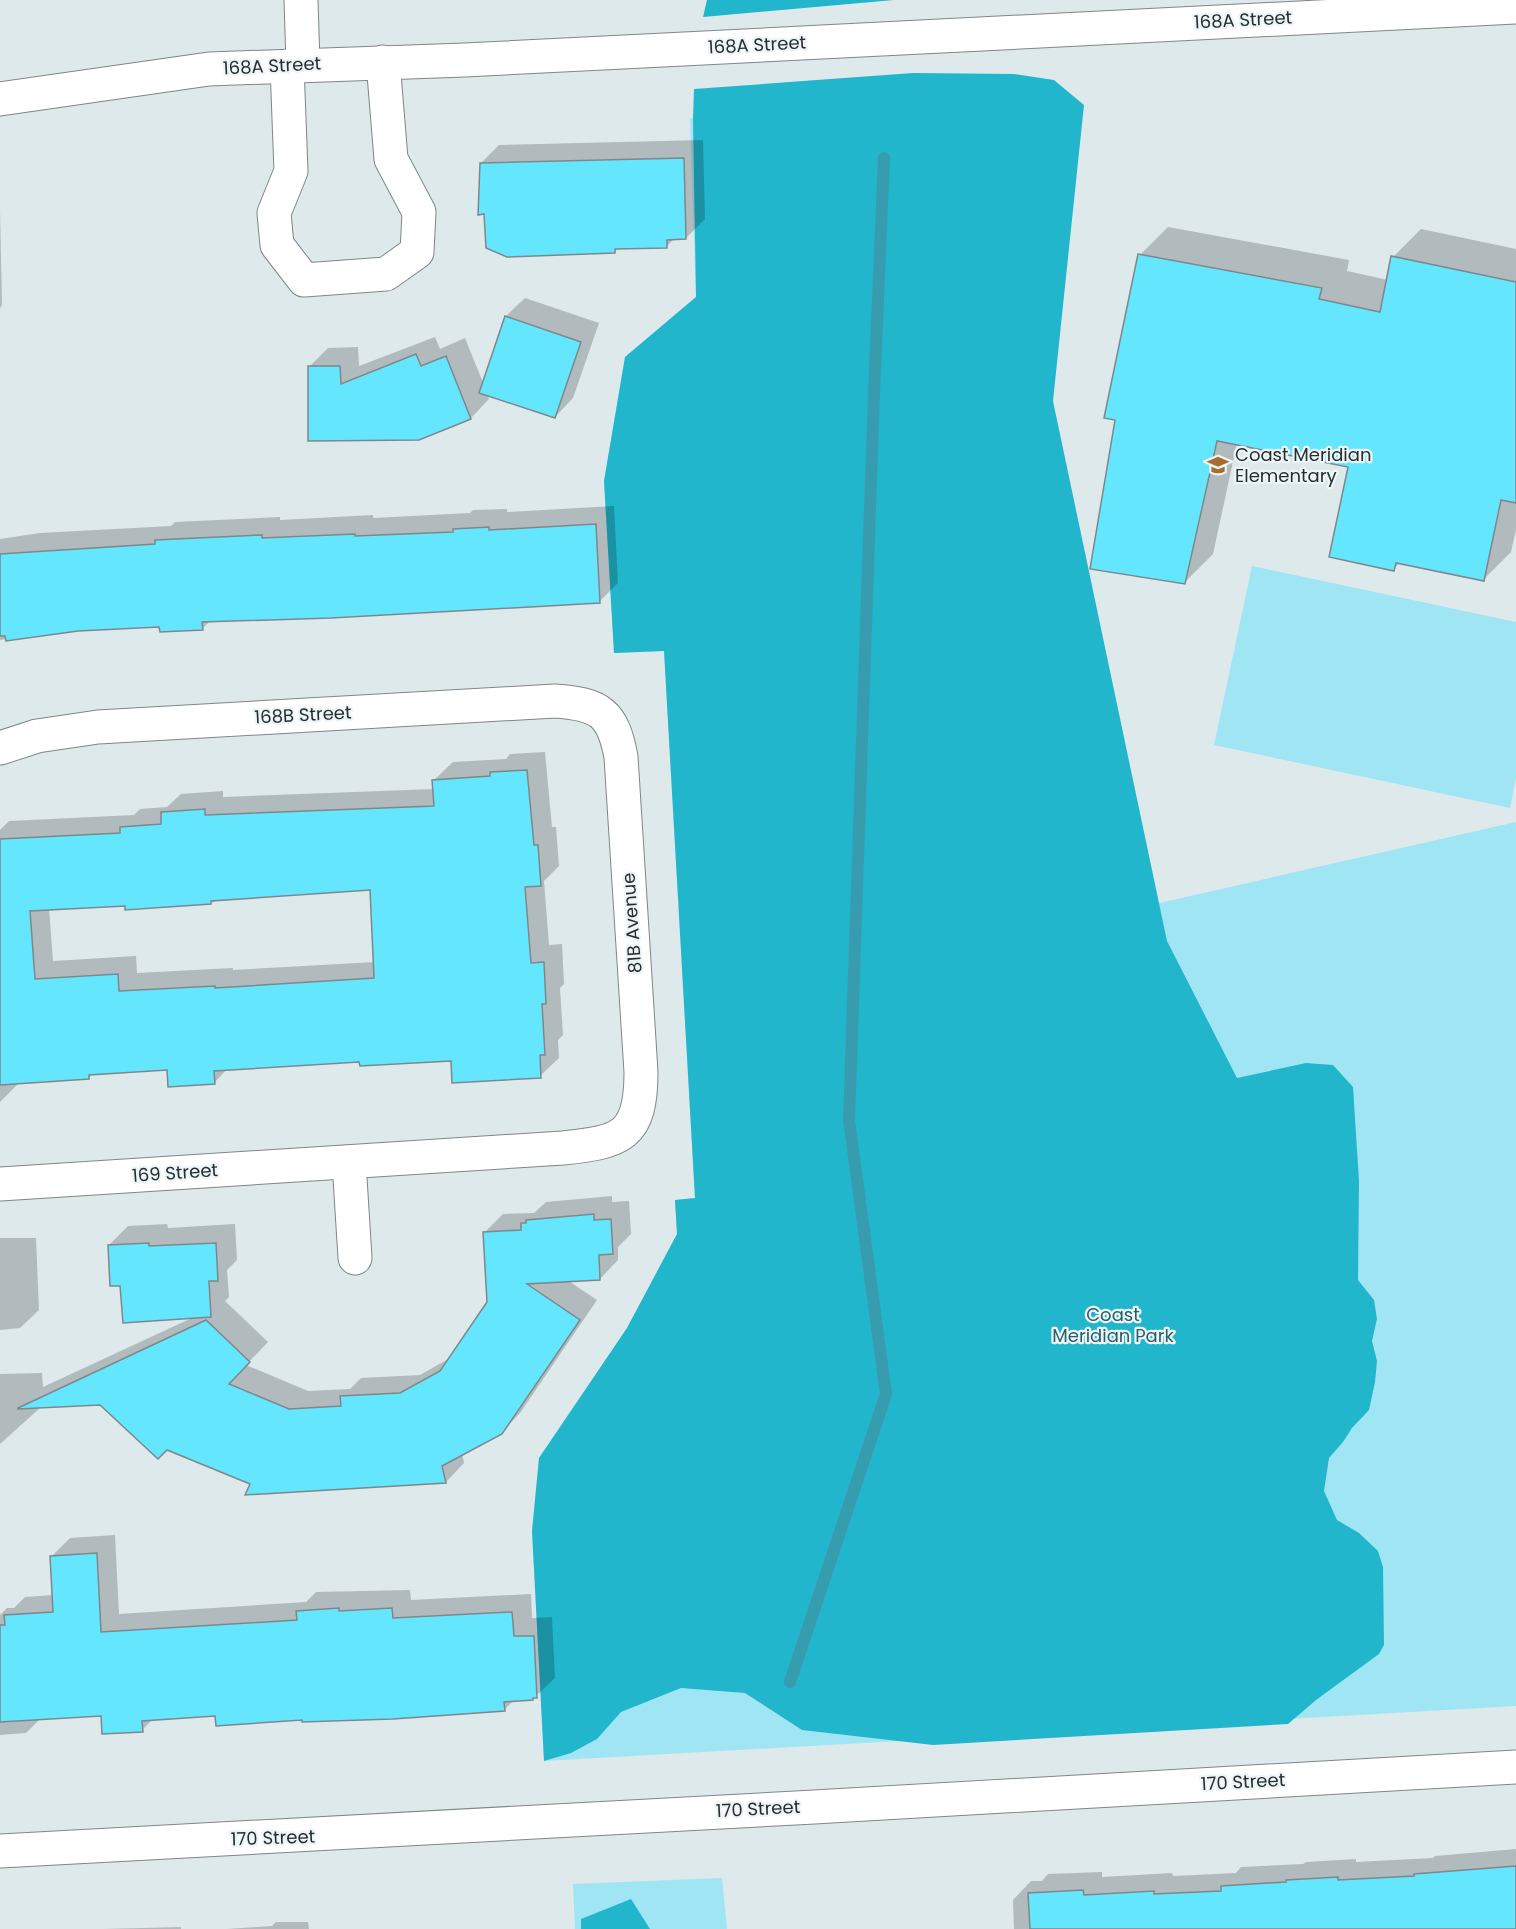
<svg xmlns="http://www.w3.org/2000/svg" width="1516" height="1929" viewBox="0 0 1516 1929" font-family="Poppins,sans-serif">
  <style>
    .green { fill: #a0e5f3 }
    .forest { fill: #22b6cd }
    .shadow { fill: #0003; fill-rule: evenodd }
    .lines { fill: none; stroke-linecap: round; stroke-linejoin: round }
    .stream { stroke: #379cae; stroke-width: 12 }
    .building { fill: #64e7fe; stroke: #7e888a; stroke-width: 1.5; fill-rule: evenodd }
    .street-casing { stroke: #7e8789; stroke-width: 35 }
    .street { stroke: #fff; stroke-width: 33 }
    .labels { text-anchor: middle; stroke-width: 4.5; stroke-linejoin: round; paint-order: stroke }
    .street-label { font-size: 18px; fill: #292d2e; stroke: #ecf6f8 }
    .poi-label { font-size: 18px; fill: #292d2e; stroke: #ecf6f8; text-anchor: start }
    .park-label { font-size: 18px; fill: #285e69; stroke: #ecf6f8 }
  </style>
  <rect width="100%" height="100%" fill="#dee9eb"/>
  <!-- green -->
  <g class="green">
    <path d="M690 118H693L926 956 1516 822V1706L544 1761 532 1531 539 1458 627 1328 677 1234 675 1200 695 1198 664 651 614 653 604 481 625 357 696 297Z"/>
    <path d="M1252 566 1516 622V778L1510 808 1214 745Z"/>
    <path d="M722 1878 727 1929H575L573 1884Z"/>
  </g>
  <!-- forest -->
  <g class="forest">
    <path d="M707 0H894L703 17Z"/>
    <path d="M913 73 1014 74 1054 80 1084 105 1053 401 1167 941 1237 1078 1306 1063 1333 1065 1353 1087 1359 1181 1358 1280 1374 1300 1377 1319 1372 1341 1377 1361 1375 1382 1369 1410 1352 1428 1343 1442 1329 1458 1324 1491 1337 1520 1359 1533 1378 1551 1383 1567 1384 1645 1379 1654 1316 1700 1288 1724 933 1745 802 1730 745 1693 681 1688 621 1712 597 1739 571 1753 544 1761 532 1531 539 1458 627 1328 677 1234 675 1200 695 1198 664 651 614 653 604 481 625 357 696 297 693 118 694 89Z"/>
    <path d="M631 1899 650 1929H581V1919Z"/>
  </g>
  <!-- shadow -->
  <g class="shadow">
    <path d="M703 140 705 219 686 238H675L666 247 618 248 614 252 480 164 499 145Z"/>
    <path d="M0 209 2 305 0 308Z"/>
    <path d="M1168 227 1349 260 1347 271 1388 280 1393 257 1421 229 1516 249V530L1511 552 1483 580 1400 562 1394 569 1350 466 1237 443 1213 554 1185 582 1117 419 1140 255Z"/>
    <path d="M525 298 599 323 573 398 555 417 487 394 489 399 471 418 419 439 309 367 328 348 358 347 359 366 435 337 440 349 465 338 484 385 506 316Z"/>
    <path d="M614 506 618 583 599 602 211 620 202 629 161 625 78 629 0 640V539L40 533 171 526 175 522 280 517V520L373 515V518L470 513 473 510 507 509V512Z"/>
    <path d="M545 752 552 827H556L559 866 544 881 549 945 562 944 564 984 560 988 563 1035 558 1040 559 1058 540 1076 453 1060 361 1061 228 1068 214 1083 169 1068 93 1073 88 1078 20 1082 0 1102V830L9 821 134 815 140 809 167 807 181 794 223 791V797L435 789 434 780 453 762 506 759 510 754ZM371 889 375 962 233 970V968L137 973 136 956 53 961 49 909 127 905V909L214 902 218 899Z"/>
    <path d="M612 1196V1202L629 1201 631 1234 618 1247V1260L600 1279 567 1280 597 1300 520 1413 501 1433 462 1453 464 1463 446 1482 247 1494 252 1483 101 1403 41 1407 0 1444V1374L42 1373 43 1387 194 1317 122 1284 109 1245 128 1226 167 1224 168 1228 235 1224 237 1260 227 1270 229 1297 225 1301 268 1342 246 1365 308 1391 350 1389 361 1378 420 1375 450 1358 488 1302 484 1233 503 1214 534 1213 546 1202Z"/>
    <path d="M0 1238H36L39 1310 20 1328 0 1330Z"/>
    <path d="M115 1535 119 1614 306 1602 316 1592 410 1590 411 1600 531 1594 532 1618 552 1617 555 1678 536 1696 532 1699 514 1700 504 1710 303 1718 216 1714 154 1718 142 1730 102 1714 41 1718 26 1733 0 1735V1615L7 1608H14L25 1597 54 1595 52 1556 70 1538Z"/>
    <path d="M1516 1849V1929H1014L1013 1900 1031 1881H1042L1048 1874 1102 1872V1877L1172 1873 1173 1876 1236 1873 1241 1867 1303 1864 1306 1862 1356 1859V1862L1433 1858 1435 1856Z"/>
    <path d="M276 1922H308L309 1929H227L272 1926Z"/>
    <path d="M181 1927V1929H103Z"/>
  </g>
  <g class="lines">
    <!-- stream -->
    <path class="stream" d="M790 1682 886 1394 849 1120 874 393 884 158"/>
  </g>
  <!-- building -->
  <g class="building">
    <path d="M684 158 686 239 667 240V248L615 249V253L507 257 486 248 484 214 478 215 480 163Z"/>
    <path d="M1138 254 1322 288 1319 299 1380 312 1391 256 1516 282V503L1501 500 1484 581 1396 563 1394 571 1329 557 1348 467 1217 441 1185 584 1090 569 1115 420 1104 418Z"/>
    <path d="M505 316 581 342 555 418 479 393Z"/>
    <path d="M416 354 421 366 446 356 471 419 419 440 308 441V366H340L341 384Z"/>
    <path d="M596 524 600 603 331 618 202 622 203 630 160 632 159 627 78 631 6 641 5 636H0V554L155 544V540L262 535V538L355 534V536L453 532V529L489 527V530Z"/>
    <path d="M527 770 534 845H538L541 886 525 887 531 963 544 962 546 1004H542L545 1055H540L541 1078 452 1083 451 1061 360 1066 359 1062 214 1071 215 1084 168 1087 167 1070 89 1075V1079L0 1085V839L120 833V827L161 824V812L205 809V815L434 806 432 780 490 776V772ZM370 890 374 978 215 988V986L119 991 118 974 35 979 30 911 125 906V910L211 904V901Z"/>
    <path d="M594 1214V1220L611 1219 613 1254 599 1255 600 1280 527 1284 580 1320 502 1434 442 1466 446 1483 245 1495 250 1484 167 1450 158 1459 100 1405 18 1409V1408L206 1320 250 1362 229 1384 289 1409 341 1406 340 1396 400 1393 440 1371 487 1302 483 1232 521 1230V1223H526V1220Z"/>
    <path d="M149 1243V1246L216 1243 218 1281H209L211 1317 123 1323 120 1286H110L108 1245Z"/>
    <path d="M97 1553 101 1632 297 1620 296 1611 339 1608V1611L392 1608 393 1618 512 1612 514 1636H534L537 1698H533V1700L504 1702 505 1711 393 1719 302 1722V1720L216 1726 215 1716 142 1721 143 1732 102 1734 101 1716 0 1722V1625H5L4 1615 53 1612 50 1556Z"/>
    <path d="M1516 1866V1929H1030L1028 1893 1083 1890 1084 1895 1154 1891V1894L1221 1891V1886L1286 1882V1880L1338 1877V1880L1414 1876V1874Z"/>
  </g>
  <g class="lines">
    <defs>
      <g id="street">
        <path d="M301 0 303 64"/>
        <path d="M287 66 291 171 274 213 277 245 304 280 386 274 417 252 419 212 391 159 383 62"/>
        <path d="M0 99 209 69 465 60 1516 7"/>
        <path d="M0 748 37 736 98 727 555 701C600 704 613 713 621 757L641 1072C641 1136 622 1142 563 1148L0 1184"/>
        <path d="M349 1162 355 1258"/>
        <path d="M0 1851C505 1826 1011 1795 1516 1767"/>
      </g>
    </defs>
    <!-- street casing -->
    <use href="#street" class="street-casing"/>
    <!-- street -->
    <use href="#street" class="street"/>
  </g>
  <!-- icons -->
  <defs>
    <symbol id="school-bare" viewBox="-9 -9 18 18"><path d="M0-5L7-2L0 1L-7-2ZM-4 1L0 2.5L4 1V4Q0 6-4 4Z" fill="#a86b30" stroke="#ecf6f8" stroke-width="2.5" paint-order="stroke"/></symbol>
  </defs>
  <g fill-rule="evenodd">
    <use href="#school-bare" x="1203" y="450" width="30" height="30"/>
  </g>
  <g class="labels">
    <!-- street labels -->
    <g class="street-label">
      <text transform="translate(1243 20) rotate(-3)" y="6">168A Street</text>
      <text transform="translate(757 45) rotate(-3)" y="6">168A Street</text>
      <text transform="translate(272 66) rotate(-3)" y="6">168A Street</text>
      <text transform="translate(303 715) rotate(-3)" y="6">168B Street</text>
      <text transform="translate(632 923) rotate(-94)" y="6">81B Avenue</text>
      <text transform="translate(175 1173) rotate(-4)" y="6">169 Street</text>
      <text transform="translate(1243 1782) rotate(-3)" y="6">170 Street</text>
      <text transform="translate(758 1809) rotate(-3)" y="6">170 Street</text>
      <text transform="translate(273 1838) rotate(-2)" y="6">170 Street</text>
    </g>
    <!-- poi labels -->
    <g class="poi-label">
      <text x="1235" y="461">Coast Meridian<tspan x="1235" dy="21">Elementary</tspan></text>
    </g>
    <!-- park labels -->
    <g class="park-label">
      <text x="1113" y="1321">Coast<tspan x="1113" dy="21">Meridian Park</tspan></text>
    </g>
  </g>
</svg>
